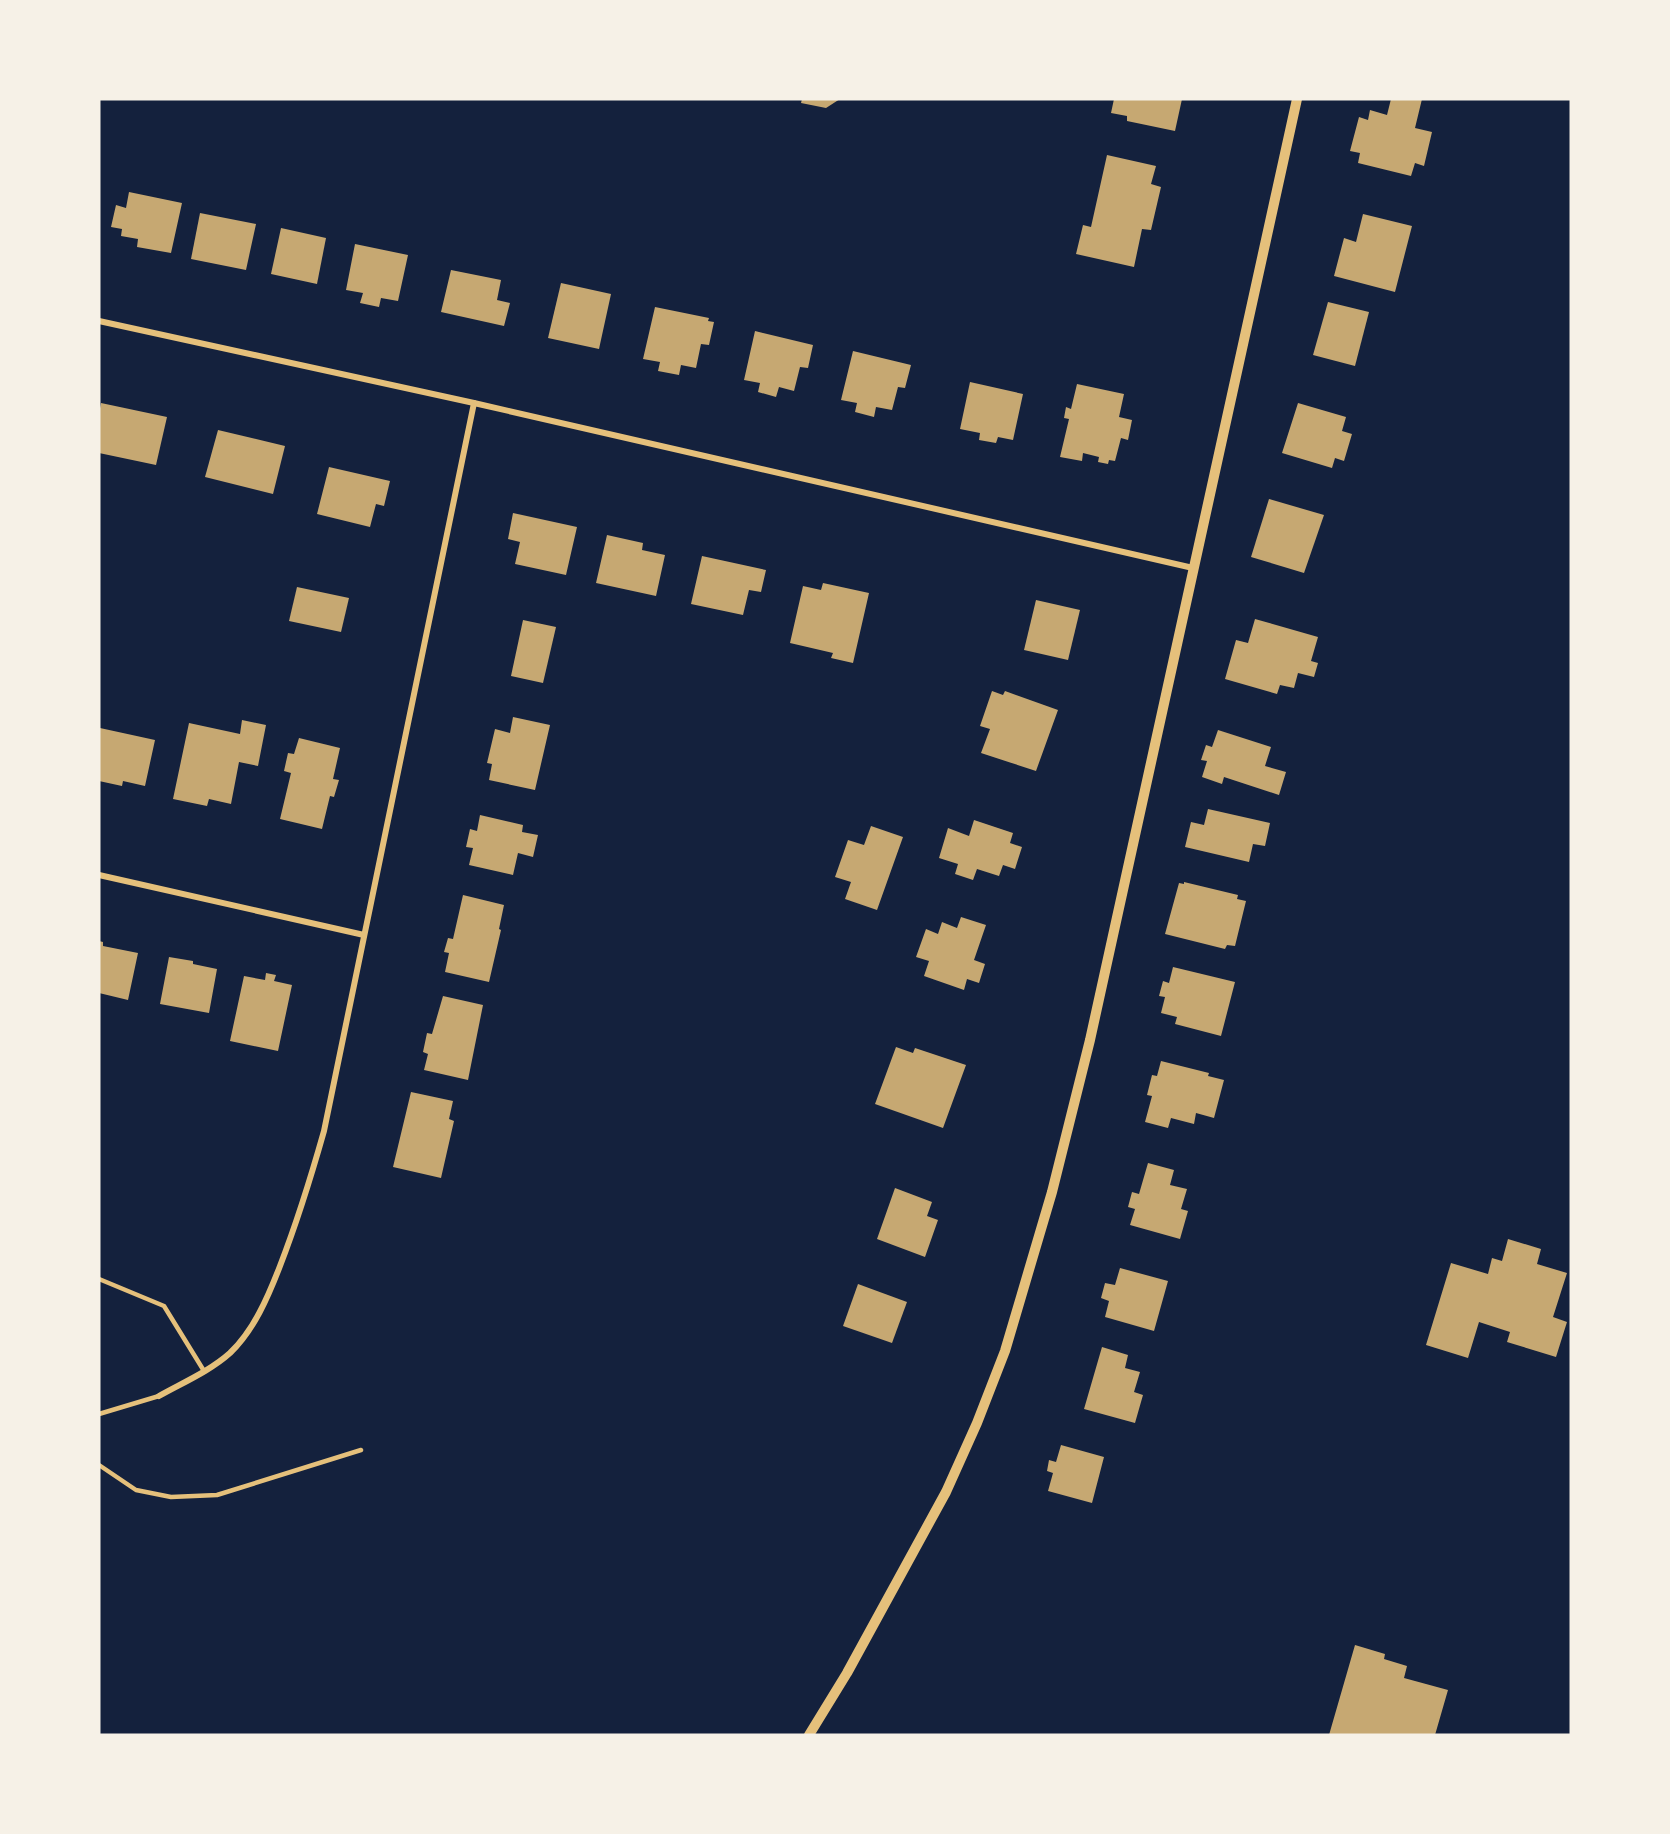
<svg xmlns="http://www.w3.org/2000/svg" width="1670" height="1834" viewBox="0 0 1670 1834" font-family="'Archivo Narrow',sans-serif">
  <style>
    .building { fill: #c6a872 }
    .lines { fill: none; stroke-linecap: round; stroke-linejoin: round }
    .service { stroke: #e5c07b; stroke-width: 4.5 }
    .minor { stroke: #e5c07b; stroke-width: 6 }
    .tertiary { stroke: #e5c07b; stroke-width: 10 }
  </style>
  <rect width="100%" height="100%" fill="#14213d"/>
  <!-- building -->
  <g class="building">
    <path d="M802 99H840L826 108 801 103Z"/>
    <path d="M1114 99H1182L1175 131 1127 121V116L1111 113Z"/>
    <path d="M1391 99H1422L1415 128 1432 132 1424 166 1415 163 1411 176 1358 163 1360 153 1350 151 1359 117 1368 120 1370 110 1387 115Z"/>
    <path d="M1107 155 1156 166 1151 184 1161 187 1151 230 1142 229 1134 267 1076 254 1083 225 1091 227Z"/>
    <path d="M129 192 182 203 171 253 137 247 138 239 121 236 122 229 111 227 116 205 126 208Z"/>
    <path d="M200 213 256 224 246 270 191 259Z"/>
    <path d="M1363 214 1412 226 1395 292 1334 276 1344 238 1356 242Z"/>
    <path d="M281 228 326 238 317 284 271 274Z"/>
    <path d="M355 244 408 255 398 301 381 298 379 307 360 303 363 293 346 290Z"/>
    <path d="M451 270 501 280 497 300 510 303 504 326 441 312Z"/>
    <path d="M561 283 611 294 599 349 548 338Z"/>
    <path d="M1328 302 1369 312 1355 366 1313 355Z"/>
    <path d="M655 307 709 318 708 321 714 322 709 345 701 344 696 368 681 365 679 375 658 371 660 362 643 359Z"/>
    <path d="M755 331 813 345 808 368 800 367 794 391 779 387 776 397 758 392 760 383 744 380Z"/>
    <path d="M853 351 911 365 905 388 898 387 892 410 876 407 874 417 855 412 857 403 841 400Z"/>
    <path d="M970 382 1023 394 1013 440 998 437 996 443 979 440 980 433 960 429Z"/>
    <path d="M1077 384 1124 394 1119 417 1132 420 1128 440 1121 438 1115 461 1109 460 1108 464 1098 462 1099 457 1083 453 1082 461 1060 457 1069 419 1064 418 1066 407 1071 409Z"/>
    <path d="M101 403 167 417 156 465 99 453V414Z"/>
    <path d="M1298 403 1346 417 1342 431 1352 434 1344 461 1335 458 1332 468 1282 453Z"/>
    <path d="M218 430 285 446 273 494 205 477Z"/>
    <path d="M329 467 390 481 384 506 376 504 370 527 317 514Z"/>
    <path d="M1269 499 1324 515 1304 573 1251 557Z"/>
    <path d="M513 513 577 527 566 575 515 564 520 542 508 539Z"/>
    <path d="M607 535 643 543 642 550 665 555 656 596 596 583Z"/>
    <path d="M702 556 766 570 761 592 749 590 743 615 691 604Z"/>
    <path d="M823 583 869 593 853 663 831 658 833 653 790 643 803 586 821 590Z"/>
    <path d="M297 587 349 598 341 632 289 621Z"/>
    <path d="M1036 600 1080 610 1068 660 1024 650Z"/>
    <path d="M1255 619 1318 637 1311 661 1318 663 1314 677 1298 673 1294 688 1280 685 1277 694 1225 679 1236 640 1248 643Z"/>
    <path d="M523 620 556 627 543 683 511 676Z"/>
    <path d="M992 691 1003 695 1005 691 1058 710 1036 771 981 753 990 729 980 726Z"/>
    <path d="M513 717 550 725 535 790 489 780 492 764 487 763 495 729 510 733Z"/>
    <path d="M242 720 266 725 258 766 239 762 231 804 209 799 207 806 173 799 189 723 240 734Z"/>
    <path d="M100 728 155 740 145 786 123 781 122 786 99 781Z"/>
    <path d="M1218 730 1271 747 1265 766 1286 772 1279 795 1224 777 1222 784 1202 777 1207 761 1201 760 1206 745 1212 747Z"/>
    <path d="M299 738 340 748 333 779 339 780 334 797 330 796 322 829 280 819 291 773 284 771 288 753 294 754Z"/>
    <path d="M1208 809 1270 823 1265 846 1253 844 1249 862 1185 847 1191 822 1204 825Z"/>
    <path d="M480 815 523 825 522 832 538 835 533 857 518 853 513 875 469 865 473 848 466 847 470 829 477 831Z"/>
    <path d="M974 820 1013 833 1010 843 1022 847 1015 869 1003 865 999 876 977 869 973 880 955 874 958 864 939 858 948 828 969 836Z"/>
    <path d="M871 826 903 837 877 910 845 899 851 882 835 877 848 840 864 845Z"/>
    <path d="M1184 882 1238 895 1237 899 1246 901 1235 946 1227 945 1225 949 1165 934 1179 883 1184 884Z"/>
    <path d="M463 895 504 905 499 929 501 930 489 982 445 972 449 953 444 952 448 938 453 939Z"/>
    <path d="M961 917 986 925 974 960 985 964 979 983 967 979 964 990 924 976 929 961 916 957 926 929 938 934 942 922 957 928Z"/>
    <path d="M99 941 103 942V946L138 953 128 1000 99 993Z"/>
    <path d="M169 957 193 961V964L217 969 209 1013 160 1004Z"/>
    <path d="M1173 967 1235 982 1221 1036 1175 1024 1177 1017 1161 1013 1165 997 1159 996 1163 981 1169 983Z"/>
    <path d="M266 973 276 975 274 981 292 985 278 1051 230 1041 244 976 265 980Z"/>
    <path d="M443 996 483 1005 468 1080 424 1070 428 1054 423 1052 427 1033 432 1034Z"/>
    <path d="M896 1047 913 1053 915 1048 966 1065 943 1128 875 1104Z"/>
    <path d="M1161 1061 1209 1073 1208 1076 1224 1080 1214 1118 1196 1113 1194 1124 1171 1118 1168 1128 1145 1122 1152 1096 1147 1095 1152 1075 1157 1076Z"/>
    <path d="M411 1092 453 1101 449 1119 454 1121 441 1178 393 1167Z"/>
    <path d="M1148 1163 1174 1170 1170 1185 1187 1189 1181 1209 1188 1211 1180 1239 1130 1225 1135 1209 1128 1207 1132 1192 1139 1194Z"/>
    <path d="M895 1188 932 1202 927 1216 938 1220 925 1257 877 1239Z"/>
    <path d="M1508 1239 1541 1249 1537 1264 1567 1273 1553 1317 1567 1322 1556 1357 1507 1342 1510 1332 1479 1322 1468 1358 1426 1345 1451 1263 1488 1274 1492 1258 1502 1261Z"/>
    <path d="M1120 1268 1168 1281 1154 1331 1105 1317 1109 1301 1101 1298 1105 1283 1115 1285Z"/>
    <path d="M858 1284 907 1302 892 1343 843 1326Z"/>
    <path d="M1102 1347 1128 1355 1125 1368 1140 1372 1134 1392 1143 1395 1135 1423 1084 1409Z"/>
    <path d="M1061 1445 1104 1457 1092 1503 1048 1491 1053 1473 1047 1471 1049 1460 1056 1462Z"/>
    <path d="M1355 1645 1385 1654 1384 1659 1407 1666 1404 1678 1448 1690 1435 1735H1329Z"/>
  </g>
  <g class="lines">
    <!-- service -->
    <g class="service">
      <path d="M99 1279 164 1306 204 1371"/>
      <path d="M99 1414 159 1396"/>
      <path d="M99 1465 136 1490 171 1497 217 1495 361 1450"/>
    </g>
    <!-- minor -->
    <g class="minor">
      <path d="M99 321 474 403 1193 568"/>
      <path d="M99 875 364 935"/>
      <path d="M159 1396C182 1383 210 1371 230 1353 254 1330 268 1297 280 1266 297 1222 311 1177 324 1131L474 403"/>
    </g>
    <!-- tertiary -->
    <path class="tertiary" d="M809 1735 847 1673 946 1492 977 1423 1005 1351 1052 1192 1090 1040 1297 99"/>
  </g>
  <!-- border -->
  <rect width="1670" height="1834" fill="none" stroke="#f6f1e7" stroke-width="201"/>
</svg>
